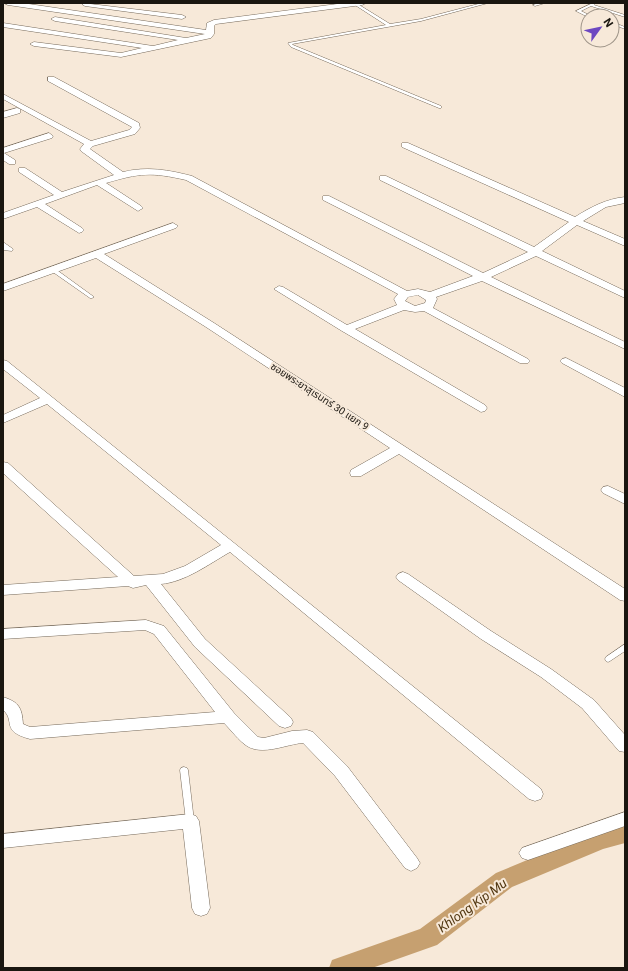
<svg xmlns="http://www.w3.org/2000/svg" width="628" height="971" viewBox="0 0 628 971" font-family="Roboto,'Noto Sans Thai',sans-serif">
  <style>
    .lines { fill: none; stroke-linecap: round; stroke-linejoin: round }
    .canal { fill: #c6a070; fill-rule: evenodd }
    .lane-casing { stroke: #766a5b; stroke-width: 1 }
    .street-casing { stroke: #766a5b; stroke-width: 1 }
    .lane { fill: #fff; fill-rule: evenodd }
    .street { fill: #fff; fill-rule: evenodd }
    .labels { text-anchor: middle; stroke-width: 4; stroke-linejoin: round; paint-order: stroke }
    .street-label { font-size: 10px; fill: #1a1610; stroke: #f7e9d9 }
    .near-water-label { font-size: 13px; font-style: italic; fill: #513610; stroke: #f7e9d9 }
  </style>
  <rect width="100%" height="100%" fill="#f7e9d9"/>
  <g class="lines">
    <!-- canal -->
    <path class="canal" d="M625 825V843L603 849 512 887 437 945 372 968H329L332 960 420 929 496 873 592 833Z"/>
    <defs>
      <g id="lane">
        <path d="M356 3 390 24 421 19 482 3H488L421 21 292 44 293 45 441 106V108H439L291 47 288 43 386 25 355 5 354 4Z"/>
        <path d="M539 3H545L535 6 533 5Z"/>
        <path d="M593 3 595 4 594 5 625 15V17L591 6 581 11 591 16 588 17 576 11Z"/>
        <path d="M612 22 625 27V29L612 24Z"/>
        <path d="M50 268H54L94 297 92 298H90L50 270Z"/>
        <path d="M625 644V651L610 661 608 662 606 661 605 659 606 657Z"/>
        <path d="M184 767 187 768 188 770 194 821 193 823 190 824 187 823 186 821 180 770 181 768Z"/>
      </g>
      <g id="street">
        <path d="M4 3H22L206 30 207 23 214 20 345 3H366L362 5 216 24 214 26V34L211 38 121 57 34 46 30 44 34 42 121 53 142 48 3 27V23L153 46 178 40 55 21 51 19 55 17 186 38 205 34 8 5Z"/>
        <path d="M82 3 182 15 186 17 182 19 85 6 83 5Z"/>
        <path d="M48 77H54L139 123 140 128 135 134 93 146 90 149 123 172C147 166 169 170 192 176L407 291 418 289 430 292 473 276 323 200V196H329L483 273 528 252 380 180V176H386L534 247 569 222 402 147V143H408L575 217C591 207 606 199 625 197V203L606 207 583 221 625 239V246L577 225 542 251 625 291V298L536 256 491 277 625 342V349L482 281 436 297 437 299 433 308 528 359 530 361 528 363H520L424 311 415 312 404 310 355 329 485 405 487 408 485 411 481 412 342 331 274 289 279 286 283 287 347 325 397 305 394 299 398 294 186 180C151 172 140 173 106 183L141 206 143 208 138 211 97 185 45 204 82 228 84 230 82 232 79 233 37 207 3 219V213L54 195 19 172V168H25L62 192 114 175 81 151 80 149 84 144 3 99V94L91 141 129 130 132 127 48 81ZM418 295 426 300 425 303 415 306 405 301 408 297Z"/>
        <path d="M17 108 20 109V113L3 118V112Z"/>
        <path d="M49 133 53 136 52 138 4 153 15 160V164H9L3 160V148Z"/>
        <path d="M173 223 178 226 176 228 104 254 214 323 625 589V601L620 600 399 454 361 476H351L350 473 351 470 390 448 206 327 96 258 3 291V284Z"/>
        <path d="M3 242 13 249 12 251 3 250Z"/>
        <path d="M566 358 625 388V397L562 363 560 361 562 359Z"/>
        <path d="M3 360 7 361 541 789 543 794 541 799 535 801 529 799 230 552C209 564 185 582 161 584L205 639 291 718 293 722 291 726 285 728 279 726 195 647 146 585 133 588 128 586 3 595V585L118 577 3 473V462L8 463 134 576 163 574 185 566 221 545 47 404 3 423V415L40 398 3 369Z"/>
        <path d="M608 486 625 494V504L603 493 601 490 603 487Z"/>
        <path d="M403 572 408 574 491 631 551 669 594 700 625 735V752L619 751 582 708 541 677 481 639 398 580 396 577 398 574Z"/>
        <path d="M146 620 164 626 234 713 258 737 264 738 292 731 307 730 313 732 347 766 417 858 420 863 417 868 411 871 405 868 335 776 303 743C287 744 263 756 247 746 239 741 231 730 224 723L30 739C0 731 16 721 3 710V697C19 702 22 708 23 724L30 727 215 712 154 634 145 630 3 639V629Z"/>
        <path d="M625 812V826L528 860 522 858 519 853 522 848Z"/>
        <path d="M190 814 196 816 199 821 210 908 207 914 201 916 195 914 192 908 183 829 3 848V834Z"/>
      </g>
    </defs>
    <!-- lane casing -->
    <use href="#lane" class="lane-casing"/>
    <!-- street casing -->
    <use href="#street" class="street-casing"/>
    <!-- lane -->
    <use href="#lane" class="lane"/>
    <!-- street -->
    <use href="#street" class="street"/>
  </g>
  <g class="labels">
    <!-- street labels -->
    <g class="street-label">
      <text transform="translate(320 396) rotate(33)" y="4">ซอยพระยาสุเรนทร์ 30 แยก 9</text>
    </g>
    <!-- near-water labels -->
    <g class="near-water-label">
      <text transform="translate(472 905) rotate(-36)" y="5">Khlong Kip Mu</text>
    </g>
  </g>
  <!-- border -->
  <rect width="628" height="971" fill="none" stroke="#1a1610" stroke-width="8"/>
  <!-- north arrow -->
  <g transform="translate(600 28) rotate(57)"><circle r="19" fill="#f7e9d9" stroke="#9f9589"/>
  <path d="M0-3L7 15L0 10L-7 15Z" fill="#6d48c1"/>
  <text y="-6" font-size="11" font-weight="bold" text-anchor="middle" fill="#1a1610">N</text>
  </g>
</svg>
